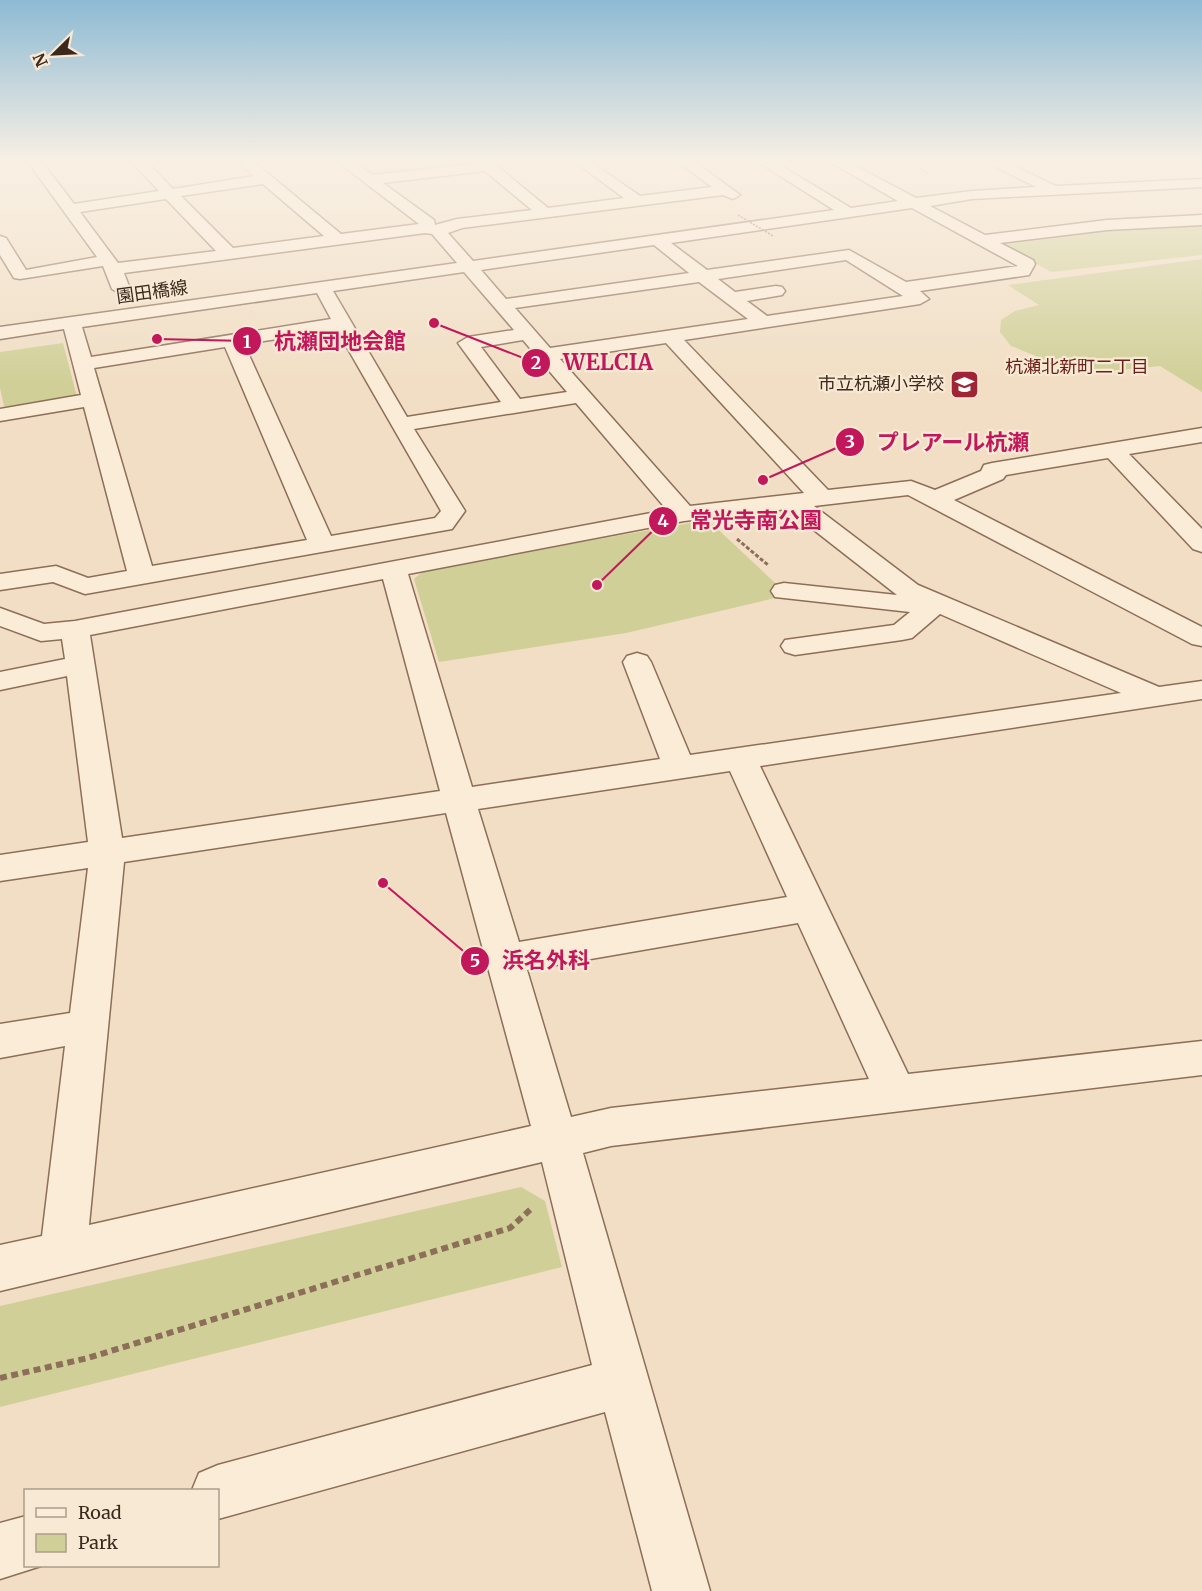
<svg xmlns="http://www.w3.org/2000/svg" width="1202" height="1591" viewBox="0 0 1202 1591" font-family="Merriweather,'Noto Sans JP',serif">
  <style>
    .green { fill: #d0cf97 }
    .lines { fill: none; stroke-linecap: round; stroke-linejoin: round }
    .minor-casing { stroke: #8d6e59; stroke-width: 3 }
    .path-far2 { stroke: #8d6e59; stroke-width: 1.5; stroke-dasharray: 2 1.5; stroke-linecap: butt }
    .path-far1 { stroke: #8d6e59; stroke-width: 3; stroke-dasharray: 4 2; stroke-linecap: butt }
    .path { stroke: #8d6e59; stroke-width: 6; stroke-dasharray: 7 4.5; stroke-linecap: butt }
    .minor { fill: #fbecd8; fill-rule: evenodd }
    .path-bridge { stroke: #8d6e59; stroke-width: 1.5; stroke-dasharray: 2 1.5; stroke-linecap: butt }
    .labels { text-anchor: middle; stroke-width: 4.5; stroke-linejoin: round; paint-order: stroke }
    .far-street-label { font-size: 18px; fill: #3c291e; stroke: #f8e9d4 }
    .far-neighbourhood-label { font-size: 18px; fill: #6b211b; stroke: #f8e9d4 }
    .far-poi-label { font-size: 18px; fill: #3c291e; stroke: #f8e9d4; text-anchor: end }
    .leader { fill: none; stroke: #c2185b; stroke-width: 2 }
    .callout-dot { fill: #c2185b; stroke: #f8e9d4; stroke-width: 2 }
    .mark-label { font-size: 18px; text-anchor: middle; font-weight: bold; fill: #fff }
    .callout-label { font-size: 22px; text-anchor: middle; font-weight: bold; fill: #c2185b; stroke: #f8e9d4; stroke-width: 4.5; stroke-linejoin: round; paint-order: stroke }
  </style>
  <rect width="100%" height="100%" fill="#f1dec4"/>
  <!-- green -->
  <g class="green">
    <path d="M353 162H477L479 163 476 166 375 177Z"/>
    <path d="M1202 224V255L1051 272 1003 245 1007 241 1142 227Z"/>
    <path d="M1202 259V392L1160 366 1109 371 1053 363 1011 346 1000 332 1001 320 1015 311 1039 305 1008 285Z"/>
    <path d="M63 343 77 397 5 410 0 388V352Z"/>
    <path d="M708 520 788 595 626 633 439 662 414 579 426 569Z"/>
    <path d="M521 1187 545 1201 562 1267 0 1407V1306Z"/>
  </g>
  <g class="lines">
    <defs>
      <g id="minor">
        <path d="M28 162H42L74 204 159 191 132 162H147L173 189 254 176 242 165 244 162H254L341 234 419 224 338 162H354L372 175 492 162 548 208 624 198 575 162H591L640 196 712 187 678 162H695L740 195 733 199 723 195 462 228 448 233 473 261 834 210 758 162H775L851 208 898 201 830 162H848L916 198 972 191 1036 187 986 162H1005L1056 186 1202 179V187L972 199 930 206 985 235 1107 220 1202 215V225L1107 230 1000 243 1033 260 1035 264 1029 275 920 291 929 299 920 304 684 340 828 490 911 481 935 490 981 471 984 465 992 463 1202 428V442L1129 454 1202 529V552L1193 549 1108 458 1006 475 1003 479 954 500 1202 627V646L1192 644 908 495 814 506 918 585 1159 687 1202 681V699L760 766 908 1074 1202 1041V1075L611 1146 583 1153 710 1591H652L605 1412 218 1519V1490H192L199 1473 218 1465 592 1365 542 1162 0 1291V1245L42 1236 65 1046 0 1058V1024L70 1013 88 868 0 881V855L88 842 67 676 0 690V672L65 659 62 639 41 641 0 626V608L44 624 75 621 667 510 576 403 414 429 465 511 452 529 85 594 53 582 0 590V574L56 566 88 578 127 571 84 407 0 421V409L81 395 64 329 0 339V327L457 263 432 234 425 233 124 273 130 289 121 294 112 289 103 266 20 279 14 278 0 255V236L6 238 26 270 97 257ZM485 171 532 210 457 219 435 225 434 220 383 183ZM263 184 324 236 233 248 181 196ZM166 199 216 251 118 263 80 212ZM912 208 1018 266 906 282 849 250 707 270 671 243ZM654 245 689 273 506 299 481 270ZM846 260 903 296 767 316 747 301 782 295 785 291 782 287 776 286 735 292 718 279ZM464 272 514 330 468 337 458 343 501 402 407 417 333 291ZM699 282 748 319 550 348 515 308ZM317 293 331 319 91 357 82 327ZM337 330 441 511 435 518 331 536 244 344ZM523 340 567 392 520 399 481 347ZM666 343 804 493 690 506 560 359ZM225 347 307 540 152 566 94 368ZM787 509 897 595 784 583 775 585 771 591 775 597 910 612 894 625 785 640 781 646 785 652 795 655 902 640 912 638 940 614 1121 693 690 755 651 662 647 656 637 653 627 656 623 662 660 759 472 787 408 574 684 521ZM383 579 440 791 122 838 90 635ZM730 771 787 897 519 942 478 809ZM446 813 531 1126 89 1225 124 862ZM798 923 869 1079 611 1108 571 1117 527 970Z"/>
        <path d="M26 1516V1566H41L0 1579V1523Z"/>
      </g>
    </defs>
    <!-- minor casing -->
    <use href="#minor" class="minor-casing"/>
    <!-- path-far2 -->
    <path class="path-far2" d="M908 162 928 173"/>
    <!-- path-far1 -->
    <path class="path-far1" d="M737 539 768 565"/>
    <!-- path -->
    <path class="path" d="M0 1378 88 1358 510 1228 531 1209"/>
    <!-- minor -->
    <use href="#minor" class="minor"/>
    <!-- path-bridge -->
    <path class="path-bridge" d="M738 215 773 236"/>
  </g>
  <!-- sky -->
  <linearGradient id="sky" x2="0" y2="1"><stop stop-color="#8dbad4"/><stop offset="0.42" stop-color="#f9f0e4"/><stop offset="1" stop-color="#f9f0e4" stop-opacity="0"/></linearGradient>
  <rect width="1202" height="385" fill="url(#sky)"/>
  <!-- icons -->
  <defs>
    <symbol id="school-square" viewBox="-11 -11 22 22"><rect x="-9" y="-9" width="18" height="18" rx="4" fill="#9f2536" stroke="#f8e9d4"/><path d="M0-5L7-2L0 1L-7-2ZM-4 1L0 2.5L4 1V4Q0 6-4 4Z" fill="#fff"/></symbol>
  </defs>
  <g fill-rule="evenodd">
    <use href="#school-square" x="948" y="368" width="33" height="33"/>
  </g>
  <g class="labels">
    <!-- far-street labels -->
    <g class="far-street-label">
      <text transform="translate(152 292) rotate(-8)" y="6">園田橋線</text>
    </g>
    <!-- far-neighbourhood labels -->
    <g class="far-neighbourhood-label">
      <text x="1077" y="373">杭瀬北新町二丁目</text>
    </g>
    <!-- far-poi labels -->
    <g class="far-poi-label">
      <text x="944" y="390">市立杭瀬小学校</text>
    </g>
  </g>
  <!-- callouts -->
  <path class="leader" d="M157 339L247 341M434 323L536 363M763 480L850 442M597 585L663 521M383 883L475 961"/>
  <g class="callout-dot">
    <circle cx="157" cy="339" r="6"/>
    <circle cx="434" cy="323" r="6"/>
    <circle cx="763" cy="480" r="6"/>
    <circle cx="597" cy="585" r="6"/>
    <circle cx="383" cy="883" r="6"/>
    <circle cx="247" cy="341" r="15"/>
    <circle cx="536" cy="363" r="15"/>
    <circle cx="850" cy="442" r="15"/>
    <circle cx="663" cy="521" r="15"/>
    <circle cx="475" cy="961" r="15"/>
  </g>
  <g class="mark-label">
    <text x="247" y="348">1</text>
    <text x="536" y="369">2</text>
    <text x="850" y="448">3</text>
    <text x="663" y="527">4</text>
    <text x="475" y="967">5</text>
  </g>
  <g class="callout-label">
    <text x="340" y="349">杭瀬団地会館</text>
    <text x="608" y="370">WELCIA</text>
    <text x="953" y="450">プレアール杭瀬</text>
    <text x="756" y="528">常光寺南公園</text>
    <text x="546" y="968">浜名外科</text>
  </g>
  <!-- legend -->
  <rect x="24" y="1489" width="195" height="78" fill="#f8e9d4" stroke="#ad9c8b" stroke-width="1.5"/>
  <rect x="36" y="1508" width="30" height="9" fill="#fbecd8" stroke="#ad9c8b" stroke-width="1.5"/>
  <text x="78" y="1519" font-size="18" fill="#3c291e">Road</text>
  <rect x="36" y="1534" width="30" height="18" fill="#d0cf97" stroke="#ad9c8b" stroke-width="1.5"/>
  <text x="78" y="1549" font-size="18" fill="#3c291e">Park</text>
  <!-- north arrow -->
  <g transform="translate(54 54) rotate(246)" stroke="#f8e9d4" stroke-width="4.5" paint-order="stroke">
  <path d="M0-4.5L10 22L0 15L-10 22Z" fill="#3c291e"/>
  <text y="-9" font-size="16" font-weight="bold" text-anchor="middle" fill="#3c291e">N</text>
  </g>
</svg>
